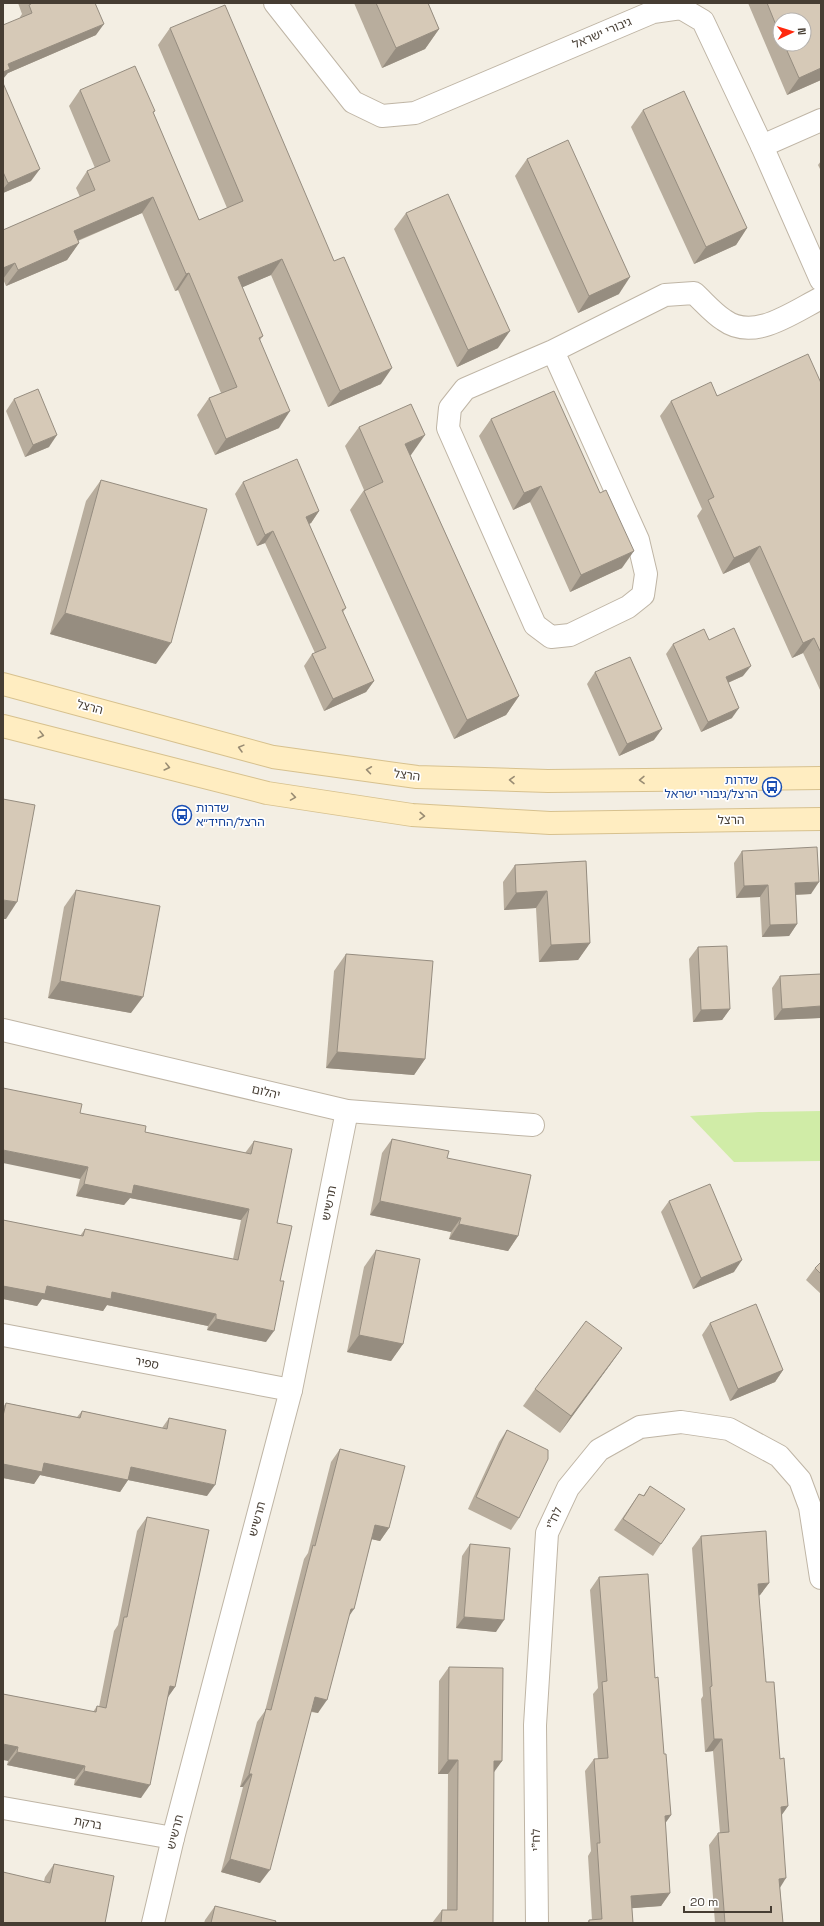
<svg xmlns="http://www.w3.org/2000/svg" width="824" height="1926" viewBox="0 0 824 1926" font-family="'Space Grotesk','Noto Sans Hebrew',sans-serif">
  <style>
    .green { fill: #d0eca7 }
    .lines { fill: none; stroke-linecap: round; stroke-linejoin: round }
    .minor-casing { stroke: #bfb5a5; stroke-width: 24 }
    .secondary-casing { stroke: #d7c18e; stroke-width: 24 }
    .minor { stroke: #fff; stroke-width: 22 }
    .secondary { stroke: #ffedc1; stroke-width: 22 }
    .wall { fill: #b8ad9d; fill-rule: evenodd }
    .shaded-wall { fill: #968d80 }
    .building { fill: #d6c9b7; stroke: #968d80 }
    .oneway { stroke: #998c73 }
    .labels { text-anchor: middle; stroke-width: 3.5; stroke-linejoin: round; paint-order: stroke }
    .street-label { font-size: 12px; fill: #463d33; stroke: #fff }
    .transit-label { font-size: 12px; fill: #164399; stroke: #fff; text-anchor: end }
  </style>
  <rect width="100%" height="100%" fill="#f3eee3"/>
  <!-- green -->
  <path class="green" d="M821 1111V1161L734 1162 690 1116 759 1112Z"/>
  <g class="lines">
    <defs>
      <g id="minor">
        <path d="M275 3 353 102 382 116 415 113 653 12 681 8 703 21 762 146 821 280"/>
        <path d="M762 146 821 120"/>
        <path d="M553 351 638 540 646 574 643 595 628 607 570 635 551 637 535 625 448 428 450 408 465 389 553 351 665 295 694 293C704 302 713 313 724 320 754 342 793 312 821 298"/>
        <path d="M3 1030 347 1111 533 1125"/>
        <path d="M3 1335 291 1390"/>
        <path d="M3 1808 173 1838"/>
        <path d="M153 1923 173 1838 291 1390 347 1111"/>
        <path d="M537 1923 535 1725 547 1533 568 1488 599 1450 640 1427 681 1422 729 1429 779 1456 800 1480 810 1507 821 1578"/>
      </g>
      <g id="secondary">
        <path d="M3 684 273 757 417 777 548 781 821 778"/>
        <path d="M3 726 267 793 412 815 550 823 821 819"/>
      </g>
    </defs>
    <!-- minor casing -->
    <use href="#minor" class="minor-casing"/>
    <!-- secondary casing -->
    <use href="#secondary" class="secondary-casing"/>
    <!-- minor -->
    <use href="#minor" class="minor"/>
    <!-- secondary -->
    <use href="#secondary" class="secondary"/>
  </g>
  <!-- wall -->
  <g class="wall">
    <path d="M18 3H95L96 35 8 73 20 17 22 14Z"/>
    <path d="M354 3H428L439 29 425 49 382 68Z"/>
    <path d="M748 3H821V80L787 95ZM780 20 804 44H780Z"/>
    <path d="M170 28 381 384 328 407 271 275 242 287 263 336 260 340 279 428 215 455 197 415 209 398 221 393 178 290 175 291 142 213 78 241 79 243 67 260 6 286 3 279V230L80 197 76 188 87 171 95 168 69 106 80 90 155 111 153 113 199 220 227 208 158 45Z"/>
    <path d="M3 83 31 181 3 193Z"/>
    <path d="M643 110 747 228 736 245 694 264 631 127Z"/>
    <path d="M527 159 619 294 578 313 515 176Z"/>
    <path d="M821 161V171L818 165Z"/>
    <path d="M406 213 498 348 457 367 394 229Z"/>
    <path d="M821 383V692L803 653 792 658 749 562 723 574 697 516 702 509 660 416 671 401Z"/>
    <path d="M14 399 49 447 25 457 6 411Z"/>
    <path d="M491 419 622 568 570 592 530 502 513 510 479 436Z"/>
    <path d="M359 427 411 455H410L519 696 506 715 454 739 350 510 364 490 345 446Z"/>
    <path d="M101 480 156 664 50 634 86 501Z"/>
    <path d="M243 482 319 511 311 523 309 524 346 608 343 612 374 681 366 692 324 711 304 666 312 654 315 653 265 543 257 546 235 494Z"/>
    <path d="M709 640 743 676 728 683 732 718 701 732 666 654 673 644Z"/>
    <path d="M595 672 654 740 619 756 587 684Z"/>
    <path d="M742 851 811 894 796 895 797 924 789 936 762 937 760 897 736 898 734 863Z"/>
    <path d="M586 861 590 943 578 960 539 962 536 908 504 910 503 882 515 865Z"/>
    <path d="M76 890 131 1013 48 998 64 907Z"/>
    <path d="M698 947 730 1009 722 1020 693 1022 689 959Z"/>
    <path d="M346 954 425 1059 414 1075 326 1068 334 971Z"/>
    <path d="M821 974V1017L820 1018 774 1020 772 988 780 976Z"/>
    <path d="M80 1113 145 1132 245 1153 254 1141 277 1223 266 1342 207 1330 208 1326 107 1305 103 1311 42 1299 37 1306 3 1299V1220L80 1236 85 1229 233 1259 241 1220 130 1198 124 1205 76 1196 80 1179Z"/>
    <path d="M392 1139 447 1158 518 1236 508 1251 449 1239 451 1232 370 1215 382 1153Z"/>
    <path d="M669 1201 734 1272 693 1289 661 1212Z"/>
    <path d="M376 1250 403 1344 391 1361 347 1352 364 1267Z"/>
    <path d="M821 1262V1294L806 1280 815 1268Z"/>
    <path d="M710 1323 783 1370 775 1382 730 1401 702 1335Z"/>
    <path d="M622 1348 560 1433 523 1406 535 1389Z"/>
    <path d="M6 1403 77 1417 82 1411 162 1428 169 1418 207 1496 128 1480 120 1492 40 1475 34 1484 3 1478V1407Z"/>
    <path d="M507 1430 519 1518 511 1530 468 1509 499 1442Z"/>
    <path d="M340 1449 389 1528 380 1541 372 1539 349 1616 318 1713 311 1712 260 1883 221 1872 243 1787H240L257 1722 265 1711 304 1559 308 1553 331 1462Z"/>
    <path d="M650 1486 661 1544 653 1556 614 1530 639 1494 643 1496Z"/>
    <path d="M147 1517 175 1687 167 1698 141 1798 74 1785 75 1779 7 1765 8 1761 3 1694 93 1712 97 1706 99 1707 114 1631 118 1625 137 1531Z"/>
    <path d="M701 1536 769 1583 760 1595 759 1596 766 1682 788 1806 782 1814 780 1888 783 1923H715L709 1845 718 1833H720L713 1751 705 1752 701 1699 703 1696 692 1548Z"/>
    <path d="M470 1544 496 1632 456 1628 462 1556Z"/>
    <path d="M599 1577 655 1678 664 1754 671 1815 665 1823 670 1893 661 1906 632 1908 633 1923H587L589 1920H592L588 1856 591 1851 585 1771 594 1759H598L593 1694 598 1688 590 1590Z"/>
    <path d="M449 1667 502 1761 493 1772V1923H432L442 1910H447L448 1774H438L439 1681Z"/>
    <path d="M54 1864 105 1923 44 1881 45 1877Z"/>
    <path d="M215 1906 275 1923H204L205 1920Z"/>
  </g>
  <!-- shaded-wall -->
  <g class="shaded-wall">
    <path d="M104 24 96 35 8 73 3 79V72L8 64Z"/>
    <path d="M439 29 425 49 382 68 396 48Z"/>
    <path d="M821 68V80L787 95 799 78Z"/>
    <path d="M40 169 31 181 3 193V189L8 183Z"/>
    <path d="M153 197 142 213 62 247 74 231Z"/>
    <path d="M747 228 736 245 694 264 706 247Z"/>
    <path d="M79 243 67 260 6 286 18 270Z"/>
    <path d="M282 259 271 275 227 294 238 277Z"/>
    <path d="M15 263 3 279V268Z"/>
    <path d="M189 273 178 290 175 291 186 274Z"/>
    <path d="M630 277 619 294 578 313 589 296Z"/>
    <path d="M510 331 498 348 457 367 468 350Z"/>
    <path d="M392 368 381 384 328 407 340 391Z"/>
    <path d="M290 411 279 428 215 455 226 439Z"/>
    <path d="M57 435 49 447 25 457 33 445Z"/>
    <path d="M425 435 411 455 392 463 405 444Z"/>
    <path d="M541 486 530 502 513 510 524 493Z"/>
    <path d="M319 511 311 523 297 529 306 517Z"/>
    <path d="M273 531 265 543 257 546 265 535Z"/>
    <path d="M760 546 749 562 723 574 734 558Z"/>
    <path d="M634 551 622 568 570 592 581 575Z"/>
    <path d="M65 613 171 643 156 664 50 634Z"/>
    <path d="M814 638 803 653 792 658 803 643Z"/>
    <path d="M751 666 743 676 718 687 726 677Z"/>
    <path d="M374 681 366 692 324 711 333 699Z"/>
    <path d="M519 696 506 715 454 739 467 720Z"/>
    <path d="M739 708 732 718 701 732 708 722Z"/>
    <path d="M662 729 654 740 619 756 627 744Z"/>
    <path d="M819 882 811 894 787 895 795 883Z"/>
    <path d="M768 885 760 897 736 898 744 886Z"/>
    <path d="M547 891 536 908 504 910 516 893Z"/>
    <path d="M3 900 17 902 6 919H3Z"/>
    <path d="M797 924 789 936 762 937 770 925Z"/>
    <path d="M590 943 578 960 539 962 551 945Z"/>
    <path d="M60 981 143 997 131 1013 48 998Z"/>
    <path d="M821 1006V1017L820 1018 774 1020 782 1009Z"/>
    <path d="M730 1009 722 1020 693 1022 701 1010Z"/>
    <path d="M337 1052 425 1059 414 1075 326 1068Z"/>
    <path d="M3 1150 88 1167 80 1179 3 1163Z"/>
    <path d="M84 1184 134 1185 249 1209 241 1220 130 1198 124 1205 76 1196Z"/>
    <path d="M380 1201 461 1218 451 1232 370 1215Z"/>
    <path d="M459 1224 518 1236 508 1251 449 1239Z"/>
    <path d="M742 1260 734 1272 693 1289 701 1278Z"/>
    <path d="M3 1286H47L112 1292 216 1314 208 1326 107 1305 103 1311 42 1299 37 1306 3 1299Z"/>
    <path d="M216 1319 274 1331 266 1342 207 1330Z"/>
    <path d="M359 1335 403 1344 391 1361 347 1352Z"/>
    <path d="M622 1348 610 1365 560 1433 571 1416Z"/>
    <path d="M783 1370 775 1382 730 1401 738 1389Z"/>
    <path d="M44 1463 131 1467 215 1485 207 1496 128 1480 120 1492 40 1475 34 1484 3 1478V1464Z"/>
    <path d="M375 1525 389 1528 380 1541 366 1538Z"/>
    <path d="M769 1583 760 1595 750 1596 758 1584Z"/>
    <path d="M351 1609H354L345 1622Z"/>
    <path d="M464 1617 504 1620 496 1632 456 1628Z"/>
    <path d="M170 1686 175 1687 166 1700Z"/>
    <path d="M315 1697 327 1700 318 1713 306 1710Z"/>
    <path d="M714 1739H722L713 1751 705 1752Z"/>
    <path d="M3 1744 18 1747 8 1761 3 1760Z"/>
    <path d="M17 1752 85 1766 75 1779 7 1765Z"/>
    <path d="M448 1760H458L448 1774H438Z"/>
    <path d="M494 1761H502L492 1775Z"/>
    <path d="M84 1771 150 1785 141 1798 74 1785Z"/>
    <path d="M249 1774H252L243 1787H240Z"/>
    <path d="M788 1806 779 1819 781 1807Z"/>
    <path d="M671 1815 662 1828 665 1816Z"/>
    <path d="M230 1859 270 1870 260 1883 221 1872Z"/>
    <path d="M786 1878 778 1891 779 1879Z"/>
    <path d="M670 1893 661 1906 622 1909 631 1896Z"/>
  </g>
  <!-- building -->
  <g class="building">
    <path d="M31 3H95L104 24 8 64 10 69 3 72V25L32 13 29 5 31 4Z"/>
    <path d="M376 3H428L439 29 396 48Z"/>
    <path d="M767 3H821V68L799 78 784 44H804V20H780V35Z"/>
    <path d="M225 5 334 261 344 257 392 368 340 391 282 259 238 277 263 336 259 338 290 411 226 439 209 398 237 387 189 273 186 274 153 197 74 231 79 243 18 270 15 263 3 268V230L95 190 87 171 110 161 80 90 135 66 155 111 153 112 199 220 243 201 170 28Z"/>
    <path d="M3 83 40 169 8 183 3 172Z"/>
    <path d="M684 91 747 228 706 247 643 110Z"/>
    <path d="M568 140 630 277 589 296 527 159Z"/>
    <path d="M448 194 510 331 468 350 406 213Z"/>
    <path d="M808 354 821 383V653L814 638 803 643 760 546 734 558 708 500 714 497 671 401 711 382 717 396Z"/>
    <path d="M38 389 57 435 33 445 14 399Z"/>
    <path d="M554 391 600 493 606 490 634 551 581 575 541 486 524 493 491 419Z"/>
    <path d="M411 404 425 435 405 444 519 696 467 720 364 491 383 482 359 427Z"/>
    <path d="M297 459 319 511 306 517 346 608 342 610 374 681 333 699 312 654 326 648 273 531 265 535 243 482Z"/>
    <path d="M101 480 207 509 171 643 65 613Z"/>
    <path d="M734 628 751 666 726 677 739 708 708 722 673 644 704 629 709 640Z"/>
    <path d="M630 657 662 729 627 744 595 672Z"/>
    <path d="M3 799 35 805 17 902 3 900Z"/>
    <path d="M817 847 819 882 795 883 797 924 770 925 768 885 744 886 742 851Z"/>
    <path d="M586 861 590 943 551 945 547 891 516 893 515 865Z"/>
    <path d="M76 890 160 906 143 997 60 981Z"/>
    <path d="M727 946 730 1009 701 1010 698 947Z"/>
    <path d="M346 954 433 961 425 1059 337 1052Z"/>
    <path d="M821 974V1006L782 1009 780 976Z"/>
    <path d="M3 1088 82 1104 80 1113 146 1126 145 1132 251 1154 254 1141 292 1149 277 1223 292 1226 280 1281H284L274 1331 216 1319V1314L112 1292 111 1299 47 1286 45 1294 3 1286V1220L83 1236 85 1229 238 1260 249 1209 134 1185 132 1194 84 1184 88 1167 3 1150Z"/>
    <path d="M392 1139 449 1151 447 1158 531 1175 518 1236 459 1224 461 1218 380 1201Z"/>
    <path d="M710 1184 742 1260 701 1278 669 1201Z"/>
    <path d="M376 1250 420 1259 403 1344 359 1335Z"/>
    <path d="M821 1262V1274L815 1268Z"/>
    <path d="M756 1304 783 1370 738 1389 710 1323Z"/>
    <path d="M586 1321 622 1348 571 1416 535 1389Z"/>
    <path d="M6 1403 80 1418 82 1411 167 1429 169 1418 226 1430 215 1485 131 1467 128 1480 44 1463 42 1472 3 1464V1416Z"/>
    <path d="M507 1430 548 1450V1459L519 1518 476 1497Z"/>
    <path d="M340 1449 405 1466 389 1528 375 1525 354 1609H351L327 1700 315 1697 270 1870 230 1859 252 1774H249L266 1709 271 1710 313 1545 315 1546Z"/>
    <path d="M650 1486 685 1509 661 1544 623 1519 639 1494 644 1496Z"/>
    <path d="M147 1517 209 1530 175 1687 170 1686 150 1785 84 1771 85 1766 17 1752 18 1747 3 1744V1694L96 1712 97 1706 106 1708 124 1617H127Z"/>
    <path d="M766 1531 769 1583 758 1584 766 1682H774L780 1759 784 1758 788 1806 781 1807 786 1878 779 1879 783 1923H725L718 1833 729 1832 722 1739H714L710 1687 712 1686 701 1536Z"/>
    <path d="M470 1544 510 1548 504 1620 464 1617Z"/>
    <path d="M648 1574 655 1678 658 1677 664 1754H666L671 1815 665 1816 670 1893 631 1896 633 1923H589V1920L602 1919 597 1843H600L594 1759 608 1758 602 1682 607 1681 599 1577Z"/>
    <path d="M449 1667 503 1668 502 1761H494L493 1923H441L442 1910H457L458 1760H448Z"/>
    <path d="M54 1864 114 1876 105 1923H3V1872L50 1883Z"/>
    <path d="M215 1906 276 1921 275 1923H211Z"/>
  </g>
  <!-- one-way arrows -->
  <defs><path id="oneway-chevron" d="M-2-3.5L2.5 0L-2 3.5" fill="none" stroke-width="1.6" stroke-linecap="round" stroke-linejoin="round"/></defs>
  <g class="oneway">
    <use href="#oneway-chevron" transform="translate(41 735) rotate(14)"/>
    <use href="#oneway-chevron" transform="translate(241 748) rotate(-165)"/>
    <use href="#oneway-chevron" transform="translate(167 767) rotate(14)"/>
    <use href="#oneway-chevron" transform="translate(369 770) rotate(-172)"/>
    <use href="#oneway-chevron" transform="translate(512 780) rotate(-178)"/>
    <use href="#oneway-chevron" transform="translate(642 780) rotate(179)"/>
    <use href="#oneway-chevron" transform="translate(293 797) rotate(9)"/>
    <use href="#oneway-chevron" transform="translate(422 816) rotate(3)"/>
  </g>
  <!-- icons -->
  <defs>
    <symbol id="bus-ring" viewBox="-11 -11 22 22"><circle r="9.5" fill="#fff" stroke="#1a4fb4" stroke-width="1.5"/><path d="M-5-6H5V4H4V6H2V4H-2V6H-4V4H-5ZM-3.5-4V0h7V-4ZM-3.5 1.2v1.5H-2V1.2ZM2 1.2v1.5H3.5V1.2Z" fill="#1a4fb4"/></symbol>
  </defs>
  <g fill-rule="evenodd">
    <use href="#bus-ring" x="761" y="776" width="22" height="22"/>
    <use href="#bus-ring" x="171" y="804" width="22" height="22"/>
  </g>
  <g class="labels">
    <!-- street labels -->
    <g class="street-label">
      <text transform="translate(602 33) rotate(-23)" y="4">גיבורי ישראל</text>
      <text transform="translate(90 707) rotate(15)" y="4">הרצל</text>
      <text transform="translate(407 775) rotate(7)" y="4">הרצל</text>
      <text transform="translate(731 820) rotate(-1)" y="4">הרצל</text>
      <text transform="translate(266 1092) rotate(13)" y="4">יהלום</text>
      <text transform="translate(329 1203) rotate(-79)" y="4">תרשיש</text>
      <text transform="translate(147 1363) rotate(11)" y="4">ספיר</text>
      <text transform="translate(554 1518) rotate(-66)" y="4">לח"י</text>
      <text transform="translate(257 1519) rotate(-75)" y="4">תרשיש</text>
      <text transform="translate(88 1823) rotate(10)" y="4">ברקת</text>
      <text transform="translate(175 1832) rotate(-76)" y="4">תרשיש</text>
      <text transform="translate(536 1840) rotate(-91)" y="4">לח"י</text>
    </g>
    <!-- transit labels -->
    <g class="transit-label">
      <text x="758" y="784">שדרות<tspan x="758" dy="14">הרצל/גיבורי ישראל</tspan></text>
      <text x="196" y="812" text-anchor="start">שדרות<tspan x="196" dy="14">הרצל/החיד״א</tspan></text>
    </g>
  </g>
  <!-- border -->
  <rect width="824" height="1926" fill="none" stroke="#463d33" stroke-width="8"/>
  <!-- north arrow -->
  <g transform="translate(792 32) rotate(86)"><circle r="19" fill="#ffffff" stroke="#b5b1ad"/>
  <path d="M0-3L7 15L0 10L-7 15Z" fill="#ff280e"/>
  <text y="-6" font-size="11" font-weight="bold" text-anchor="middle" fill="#463d33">N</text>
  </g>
  <!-- scale -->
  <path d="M684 1906v6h87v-6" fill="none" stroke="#463d33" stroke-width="2"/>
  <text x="690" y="1906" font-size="12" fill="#463d33" stroke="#ffffff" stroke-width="3" paint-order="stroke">20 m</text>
</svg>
